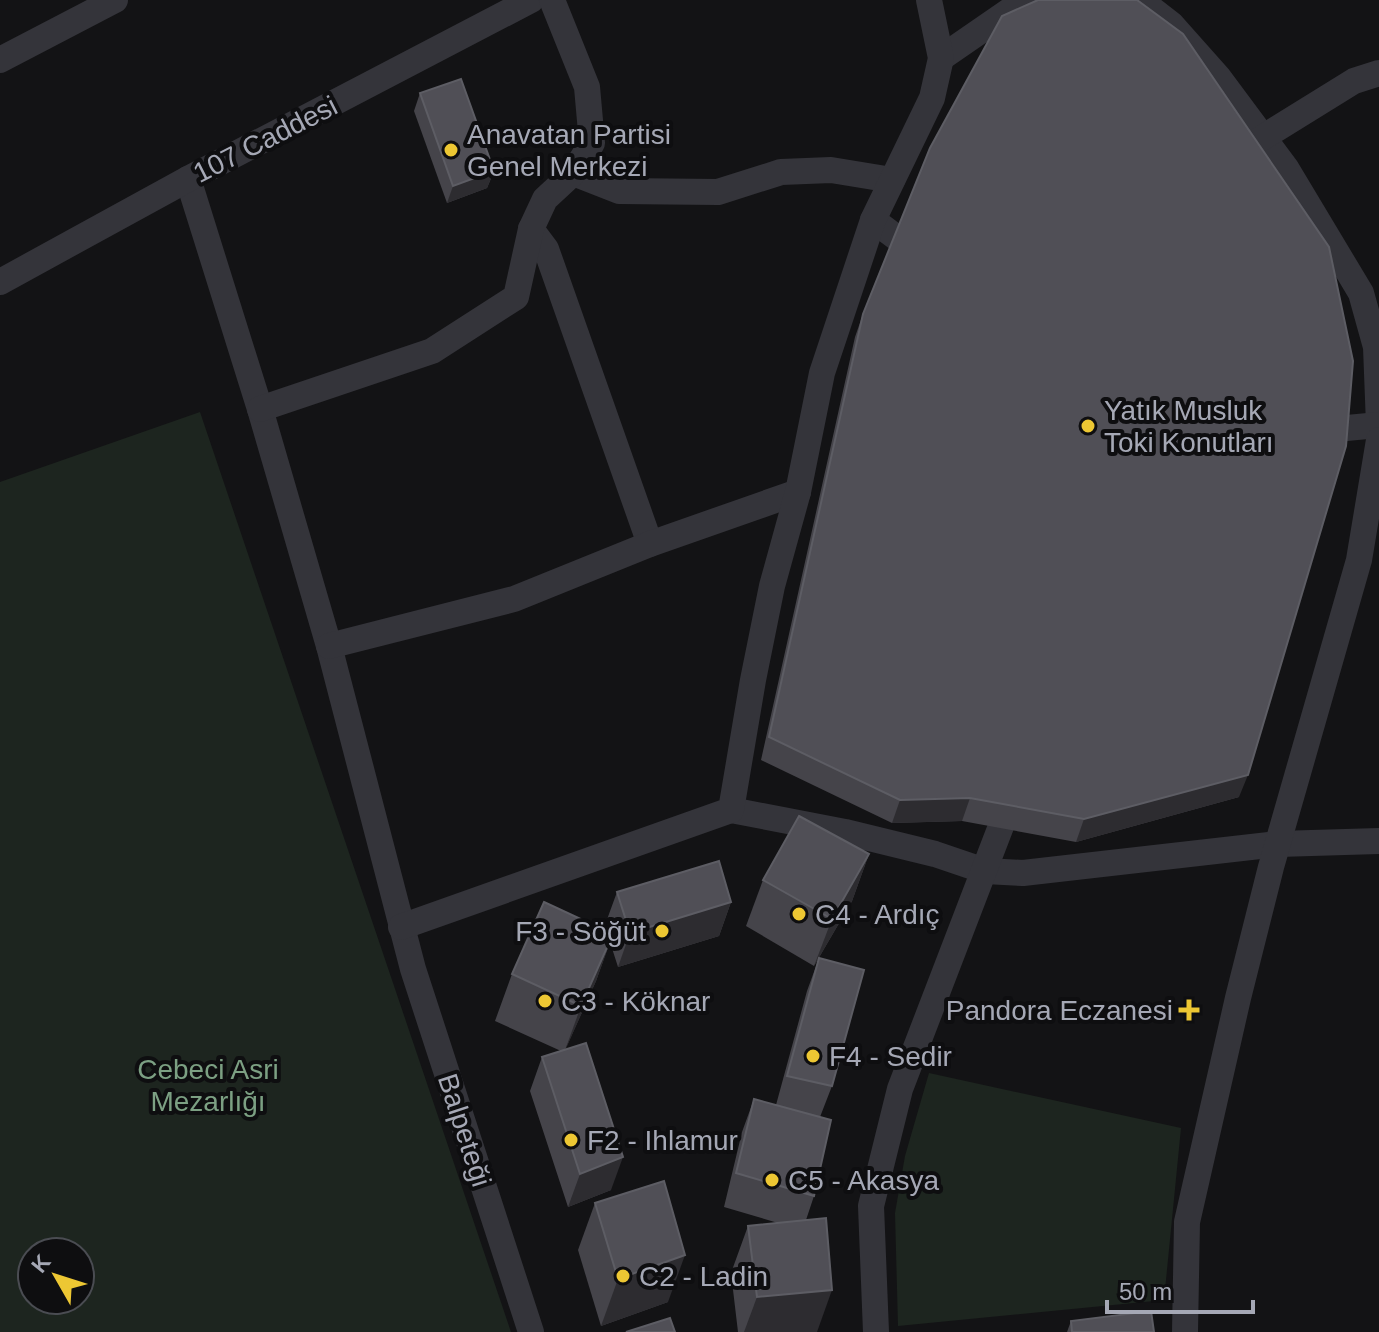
<svg xmlns="http://www.w3.org/2000/svg" width="1379" height="1332" viewBox="0 0 1379 1332" font-family="Helvetica,sans-serif">
  <style>
    .green { fill: #1d251f; fill-rule: evenodd }
    .lines { fill: none; stroke-linecap: round; stroke-linejoin: round }
    .minor { stroke: #34343a; stroke-width: 26 }
    .wall { fill: #45444a }
    .shaded-wall { fill: #2d2c30 }
    .building { fill: #504f56; stroke: #5d5d64; stroke-width: 2 }
    .poi-dot { fill: #edc733; stroke: #0e0e10; stroke-width: 3 }
    .labels { text-anchor: middle; stroke-width: 8; stroke-linejoin: round; paint-order: stroke }
    .poi-label { font-size: 28px; fill: #a5a8b5; stroke: #0e0e10; text-anchor: start }
    .street-label { font-size: 28px; fill: #a5a8b5; stroke: #0e0e10 }
    .park-label { font-size: 28px; fill: #7ca083; stroke: #0e0e10 }
  </style>
  <rect width="100%" height="100%" fill="#131315"/>
  <!-- green -->
  <g class="green">
    <path d="M200 412 511 1332H0V482ZM80 1252V1300H32V1252Z"/>
    <path d="M929 1073 1181 1128 1164 1300 898 1326 895 1213 905 1156Z"/>
  </g>
  <g class="lines">
    <!-- minor -->
    <g class="minor">
      <path d="M1140 0 1171 24 1219 78 1286 168 1361 293 1376 347 1379 425"/>
      <path d="M941 58 1025 0"/>
      <path d="M0 60 115 0"/>
      <path d="M1262 138 1354 81 1379 73"/>
      <path d="M573 173 619 191 718 192 781 172 831 170 892 180"/>
      <path d="M188 179 260 409 329 646 413 969 531 1332"/>
      <path d="M873 220 921 256"/>
      <path d="M531 229 546 249 650 544"/>
      <path d="M0 282 188 179 531 0"/>
      <path d="M260 409 432 351 516 297 531 229 545 199 573 173 592 143 587 87 552 0"/>
      <path d="M1315 431 1379 425"/>
      <path d="M329 646 514 599 650 544 798 492"/>
      <path d="M731 810 845 832 935 854 985 871 1023 873 1278 844 1379 841"/>
      <path d="M401 927 731 810 753 680 772 586 798 492 822 373 873 220 932 98 941 58 929 0"/>
      <path d="M876 1332 871 1206 900 1089 1013 795"/>
      <path d="M1185 1332 1187 1222 1238 998 1271 867 1359 560 1379 440"/>
    </g>
  </g>
  <!-- wall -->
  <g class="wall">
    <path d="M420 93 494 171 487 188 447 203 414 111Z"/>
    <path d="M863 314 1239 797 1076 842 962 821 892 823 761 760 855 337Z"/>
    <path d="M869 854 852 901 814 966 746 926 763 880Z"/>
    <path d="M617 892 731 902 719 936 618 967 610 942 596 981 565 1050 611 1190 568 1207 530 1091 542 1057 561 1051 495 1021 512 974 607 931 605 925Z"/>
    <path d="M819 958 832 1086 820 1117 814 1196 806 1220 817 1332H738L731 1273 748 1226 778 1223 724 1207 742 1132 754 1099 776 1105 807 991Z"/>
    <path d="M595 1203 668 1302 601 1326 578 1250Z"/>
    <path d="M1071 1321 1154 1332H1067Z"/>
  </g>
  <!-- shaded-wall -->
  <g class="shaded-wall">
    <path d="M494 171 487 188 447 203 453 186Z"/>
    <path d="M1248 775 1239 797 1076 842 1084 819Z"/>
    <path d="M970 798 962 821 892 823 900 800Z"/>
    <path d="M869 854 852 901 814 966 832 919Z"/>
    <path d="M731 902 719 936 618 967 630 933Z"/>
    <path d="M613 934 596 981 564 1053 581 1006Z"/>
    <path d="M623 1157 611 1190 568 1207 580 1174Z"/>
    <path d="M685 1255 668 1302 601 1326 618 1279Z"/>
    <path d="M832 1290 817 1332H744L757 1297Z"/>
  </g>
  <!-- building -->
  <g class="building">
    <path d="M1038 0H1137L1183 34 1329 247 1353 361 1346 446 1248 775 1084 819 970 798 900 800 769 737 863 314 930 148 1002 16Z"/>
    <path d="M461 79 494 171 453 186 420 93Z"/>
    <path d="M799 816 869 854 832 919 763 880Z"/>
    <path d="M719 861 731 902 630 933 617 892Z"/>
    <path d="M544 902 613 934 581 1006 512 974Z"/>
    <path d="M819 958 864 970 832 1086 787 1076Z"/>
    <path d="M586 1043 623 1157 580 1174 542 1057Z"/>
    <path d="M754 1099 831 1120 814 1196 736 1173Z"/>
    <path d="M664 1181 685 1255 618 1279 595 1203Z"/>
    <path d="M826 1218 832 1290 757 1297 748 1226Z"/>
    <path d="M1151 1311 1154 1332H1072L1071 1321Z"/>
    <path d="M670 1318 675 1332H626Z"/>
  </g>
  <!-- markers -->
  <g class="poi-dot">
    <circle cx="451" cy="150" r="8"/>
    <circle cx="1088" cy="426" r="8"/>
    <circle cx="799" cy="914" r="8"/>
    <circle cx="662" cy="931" r="8"/>
    <circle cx="545" cy="1001" r="8"/>
    <path d="M1185 998h8v8h8v8h-8v8h-8v-8h-8v-8h8z"/>
    <circle cx="813" cy="1056" r="8"/>
    <circle cx="571" cy="1140" r="8"/>
    <circle cx="772" cy="1180" r="8"/>
    <circle cx="623" cy="1276" r="8"/>
  </g>
  <g class="labels">
    <!-- poi labels -->
    <g class="poi-label">
      <text x="467" y="144">Anavatan Partisi<tspan x="467" dy="32">Genel Merkezi</tspan></text>
      <text x="1104" y="420">Yatık Musluk<tspan x="1104" dy="32">Toki Konutları</tspan></text>
      <text x="815" y="924">C4 - Ardıç</text>
      <text x="646" y="941" text-anchor="end">F3 - Söğüt</text>
      <text x="561" y="1011">C3 - Köknar</text>
      <text x="1173" y="1020" text-anchor="end">Pandora Eczanesi</text>
      <text x="829" y="1066">F4 - Sedir</text>
      <text x="587" y="1150">F2 - Ihlamur</text>
      <text x="788" y="1190">C5 - Akasya</text>
      <text x="639" y="1286">C2 - Ladin</text>
    </g>
    <!-- street labels -->
    <g class="street-label">
      <text transform="translate(265 139) rotate(-27)" y="10">107 Caddesi</text>
      <text transform="translate(465 1130) rotate(72)" y="10">Balpeteği</text>
    </g>
    <!-- park labels -->
    <g class="park-label">
      <text x="208" y="1079">Cebeci Asri<tspan x="208" dy="32">Mezarlığı</tspan></text>
    </g>
  </g>
  <!-- north arrow -->
  <g transform="translate(56 1276) rotate(309)"><circle r="38" fill="#0e0e10" stroke="#4a4c52" stroke-width="2"/>
  <path d="M0-6L14 30L0 20L-14 30Z" fill="#edc733"/>
  <text y="-12" font-size="22" font-weight="bold" text-anchor="middle" fill="#a5a8b5">K</text>
  </g>
  <!-- scale -->
  <path d="M1107 1300v12h146v-12" fill="none" stroke="#a5a8b5" stroke-width="4"/>
  <text x="1119" y="1300" font-size="24" fill="#a5a8b5" stroke="#0e0e10" stroke-width="6" paint-order="stroke">50 m</text>
</svg>
